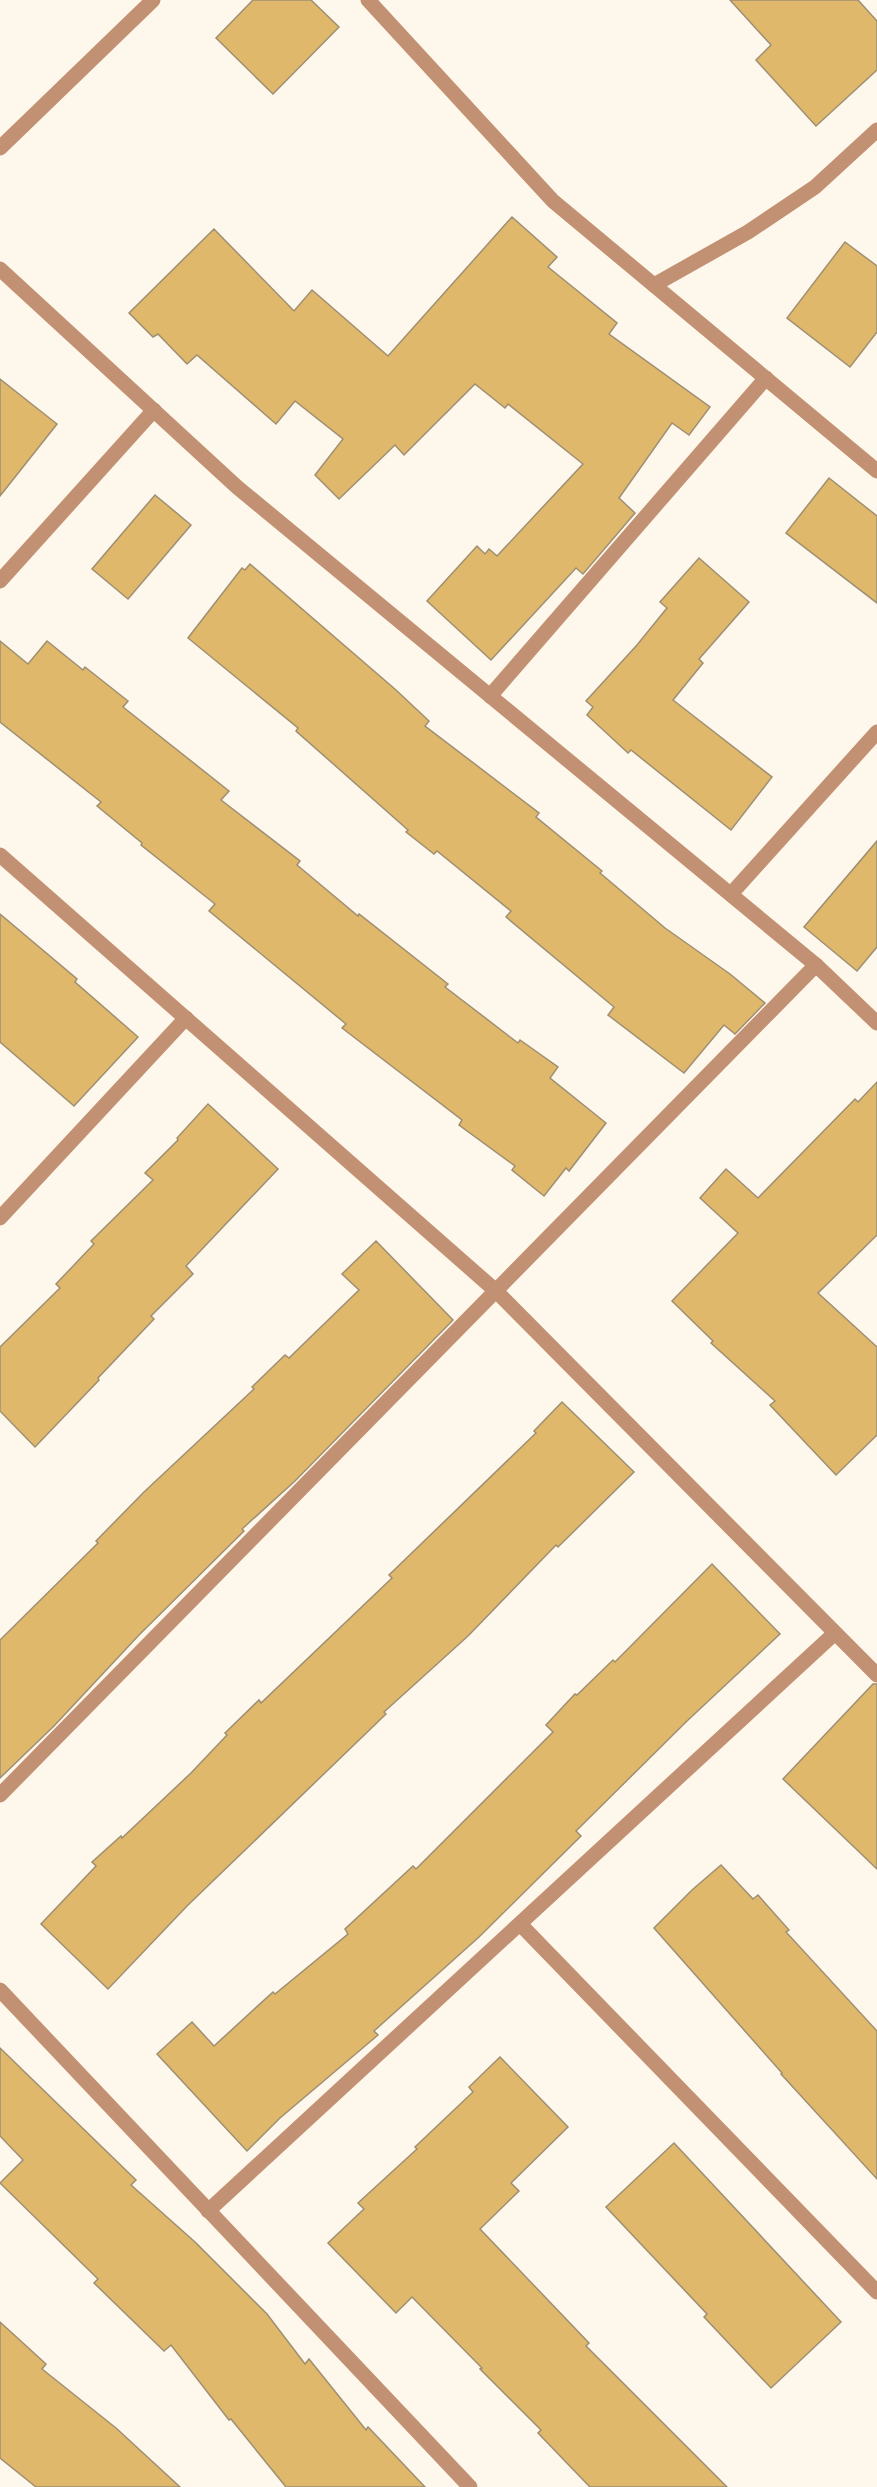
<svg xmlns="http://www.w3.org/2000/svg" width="877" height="2487" viewBox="0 0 877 2487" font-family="Raleway,sans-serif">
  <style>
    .building { fill: #e0b86c; stroke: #9f8f72; stroke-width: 1.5 }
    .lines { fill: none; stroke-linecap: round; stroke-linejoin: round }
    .street { stroke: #c29072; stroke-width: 15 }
  </style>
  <rect width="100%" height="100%" fill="#fef7eb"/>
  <!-- building -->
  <g class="building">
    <path d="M253 0H311L339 27 273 94 216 38Z"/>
    <path d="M730 0H858L877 21V70L816 126 756 60 771 45Z"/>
    <path d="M512 217 557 257 548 267 617 323 609 334 710 407 689 435 672 423 619 498 635 513 583 574 576 568 491 660 427 601 477 546 485 554 489 549 497 556 583 464 508 404 505 408 475 384 404 455 395 445 339 499 315 475 343 439 295 401 276 424 197 355 187 364 158 334 153 337 129 313 214 229 294 311 312 290 388 356Z"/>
    <path d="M845 242 877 266V332L850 367 787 318Z"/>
    <path d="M0 379 57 424 0 496Z"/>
    <path d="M829 478 877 516V603L786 533Z"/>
    <path d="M155 495 191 525 128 599 92 569Z"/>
    <path d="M699 558 749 602 699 659 703 663 673 700 772 777 731 830 631 750 628 753 587 715 593 707 586 701 637 645 667 608 660 602Z"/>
    <path d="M250 564 396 690 429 721 425 726 539 813 536 817 602 871 600 873 665 928 730 974 765 1003 735 1034 724 1025 684 1073 608 1015 614 1007 506 917 511 911 437 851 434 854 406 832 408 830 296 731 298 728 188 638 242 568 245 570Z"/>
    <path d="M0 641 28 664 47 641 83 670 85 667 128 701 123 707 229 791 221 800 300 861 297 865 358 916 359 914 448 984 445 987 518 1043 520 1040 558 1067 550 1078 606 1123 569 1171 566 1168 544 1196 512 1170 515 1166 459 1125 462 1120 342 1028 346 1024 209 911 215 904 141 845 142 843 97 806 101 802 0 722Z"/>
    <path d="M877 841V947L857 971 804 927Z"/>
    <path d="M0 914 77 979 75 982 138 1037 74 1106 0 1042Z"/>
    <path d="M877 1082V1235L818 1293 877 1347V1435L836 1475 770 1405 775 1401 711 1343 713 1341 672 1301 738 1233 700 1198 726 1169 758 1198 855 1099 858 1102Z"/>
    <path d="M208 1104 278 1169 186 1266 193 1274 151 1316 154 1319 98 1378 99 1380 35 1447 0 1411V1347L60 1288 56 1284 94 1244 91 1241 153 1180 145 1173 178 1140 177 1138Z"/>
    <path d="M376 1241 453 1320 295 1481 242 1529 244 1531 139 1635 54 1726 0 1778V1640L98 1543 96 1541 144 1492 254 1389 252 1387 285 1355 289 1358 359 1290 342 1274Z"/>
    <path d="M562 1402 634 1472 558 1547 556 1545 468 1636 384 1712 386 1714 187 1906 108 1989 41 1924 96 1866 92 1862 121 1836 122 1838 191 1773 227 1735 225 1733 259 1700 261 1703 392 1578 389 1575 536 1433 534 1431Z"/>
    <path d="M712 1564 780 1634 687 1721 576 1831 581 1836 479 1937 374 2031 378 2035 280 2118 247 2151 157 2054 192 2022 214 2046 273 1992 275 1994 348 1934 345 1929 413 1866 416 1869 553 1732 546 1725 575 1694 577 1695 613 1660 615 1662Z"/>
    <path d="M873 1684H877V1869L783 1779Z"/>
    <path d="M721 1865 753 1899 758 1895 789 1930 786 1932 877 2031V2179L781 2074 782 2073 654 1928 692 1890Z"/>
    <path d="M0 2048 136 2180 131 2185 195 2242 267 2314 305 2364 309 2359 366 2430 368 2427 425 2487H286L231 2419 229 2420 171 2345 164 2351 94 2283 98 2279 0 2183 23 2160 0 2136Z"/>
    <path d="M500 2057 568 2127 511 2183 519 2191 480 2229 589 2343 586 2346 727 2487H590L538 2433 541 2430 480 2369 482 2368 412 2297 396 2313 328 2243 364 2209 358 2203 417 2149 415 2147 473 2092 469 2087Z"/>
    <path d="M674 2143 841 2322 771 2388 704 2317 707 2314 606 2207Z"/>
    <path d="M0 2322 46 2364 42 2369 116 2428 180 2487H36L0 2458Z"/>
  </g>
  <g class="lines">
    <!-- street -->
    <g class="street">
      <path d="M368 0 553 201 877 471"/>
      <path d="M0 148 153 0"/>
      <path d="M0 269 237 487 816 965 877 1023"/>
      <path d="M654 285 748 232 815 187 877 130"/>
      <path d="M0 581 154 410"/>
      <path d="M490 696 766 378"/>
      <path d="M0 855 496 1291 877 1675"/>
      <path d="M731 894 877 732"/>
      <path d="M0 1218 186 1018"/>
      <path d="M0 1795 816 965"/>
      <path d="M520 1924 877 2292"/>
      <path d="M0 1990 470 2487"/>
      <path d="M208 2211 835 1633"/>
    </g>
  </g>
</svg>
